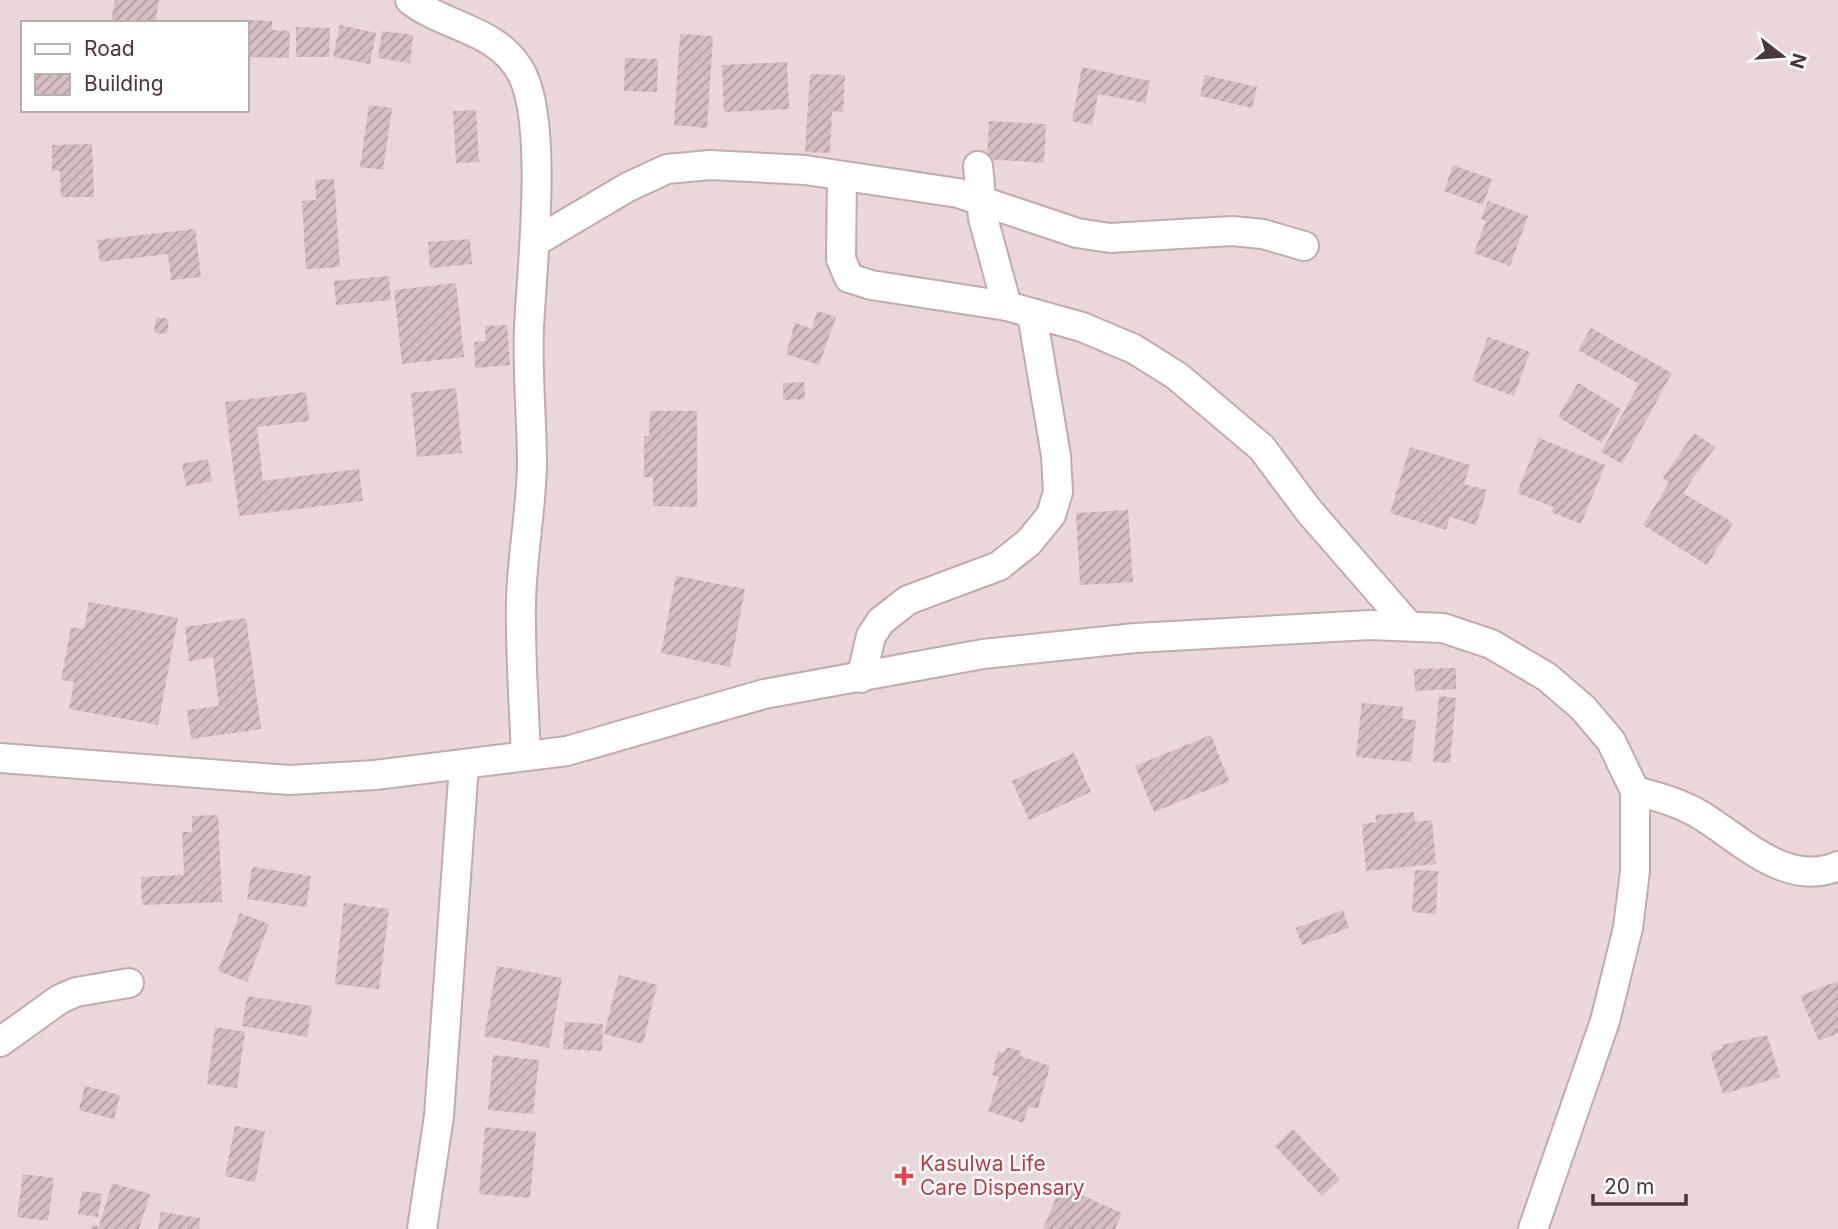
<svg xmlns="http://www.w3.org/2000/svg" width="1838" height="1229" viewBox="0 0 1838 1229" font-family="Inter,sans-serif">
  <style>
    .residential { fill: #e9d7d9; fill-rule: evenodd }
    .building { fill: url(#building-hatch) }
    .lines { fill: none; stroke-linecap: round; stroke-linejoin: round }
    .minor-casing { stroke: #c1abae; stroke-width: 32 }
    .minor { stroke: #fff; stroke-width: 28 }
    .health-dot { fill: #e0444e; stroke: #fff; stroke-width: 2.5 }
    .labels { text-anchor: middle; stroke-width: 5; stroke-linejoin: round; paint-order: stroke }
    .health-label { font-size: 21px; fill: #be3a42; stroke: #fff; text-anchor: start }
  </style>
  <defs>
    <pattern id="building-hatch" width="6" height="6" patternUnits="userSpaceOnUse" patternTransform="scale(1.75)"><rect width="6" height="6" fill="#d7bec3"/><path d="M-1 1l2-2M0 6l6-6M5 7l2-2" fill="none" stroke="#b09b9f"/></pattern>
  </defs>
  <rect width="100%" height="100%" fill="#f5e9ea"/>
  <!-- residential -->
  <path class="residential" d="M0 0H1838V1229H0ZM23 23H247V110H23Z"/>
  <!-- building -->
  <g class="building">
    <path d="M115 0H159L155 23H111Z"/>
    <path d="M247 20 272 21V30L290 31 289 58 247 57Z"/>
    <path d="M340 25 376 33 370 64 333 57Z"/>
    <path d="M296 27 330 28 329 57H296Z"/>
    <path d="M382 31 413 35 410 63 378 58Z"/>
    <path d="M680 34 713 36 707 128 674 125Z"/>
    <path d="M625 58 658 59 657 92 624 91Z"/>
    <path d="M787 62 789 109 724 112 722 65Z"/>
    <path d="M1082 67 1150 81 1145 103 1098 94 1092 125 1072 121Z"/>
    <path d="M810 74 845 75 843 112 832 111 830 153 805 152Z"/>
    <path d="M1205 75 1257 87 1252 108 1200 96Z"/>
    <path d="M369 105 392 108 383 170 360 167Z"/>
    <path d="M476 110 479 162 456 163 453 111Z"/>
    <path d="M989 121 1046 124 1044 163 987 159Z"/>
    <path d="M92 144 94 197H61L60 171H52V145Z"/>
    <path d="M1453 165 1492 179 1483 205 1444 191Z"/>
    <path d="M334 179 340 267 306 269 302 201 316 200 315 180Z"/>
    <path d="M1488 201 1528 216 1510 266 1474 253 1486 221 1481 219Z"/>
    <path d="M195 229 201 277 171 280 168 254 100 262 97 240Z"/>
    <path d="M470 239 472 264 430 268 428 242Z"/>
    <path d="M389 276 391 300 336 305 334 281Z"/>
    <path d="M456 283 464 357 402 364 394 290Z"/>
    <path d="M817 311 836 317 819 365 786 354 795 323 812 329Z"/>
    <path d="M156 317 169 319 167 334 154 333Z"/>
    <path d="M507 325 510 365 475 368 474 342 486 341 485 326Z"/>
    <path d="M1591 328 1672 373 1622 464 1601 452 1639 384 1578 350Z"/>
    <path d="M1488 337 1530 352 1514 396 1472 381Z"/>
    <path d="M804 382 805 399 783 400V383Z"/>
    <path d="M1578 383 1621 409 1602 443 1558 417Z"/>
    <path d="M456 388 462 453 417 457 411 393Z"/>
    <path d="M306 392 309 421 257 427 263 481 359 469 363 501 239 516 225 402Z"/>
    <path d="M650 411H697V507L653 506V477H644V436H649Z"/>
    <path d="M1694 433 1715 447 1683 493 1733 523 1707 565 1643 525 1669 483 1663 478Z"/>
    <path d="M1539 438 1605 465 1581 524 1551 512 1554 507 1517 493Z"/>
    <path d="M1410 447 1470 465 1464 484 1487 490 1476 525 1450 517 1446 530 1390 513Z"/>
    <path d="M208 459 212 481 186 486 182 464Z"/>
    <path d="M1128 510 1133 582 1080 585 1076 513Z"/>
    <path d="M676 576 745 589 730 667 661 653Z"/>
    <path d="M89 602 178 618 158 725 69 709 74 682 61 680 71 627 84 629Z"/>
    <path d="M246 618 261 729 191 739 187 710 219 706 213 657 189 661 185 627Z"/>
    <path d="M1456 668V689L1415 691 1414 669Z"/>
    <path d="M1439 696 1456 698 1450 763 1433 762Z"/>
    <path d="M1362 703 1403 707 1402 719 1416 720 1411 762 1356 757Z"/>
    <path d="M1211 735 1229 781 1154 812 1135 766Z"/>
    <path d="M1074 753 1091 792 1029 820 1012 781Z"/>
    <path d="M1414 812 1415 822 1432 820 1436 864 1366 871 1362 824 1376 822 1375 815Z"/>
    <path d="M218 815 222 902 142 905 141 877 184 875 182 832H192V816Z"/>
    <path d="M252 867 311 876 306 907 247 899Z"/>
    <path d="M1415 870 1438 871 1436 914 1412 912Z"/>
    <path d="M344 903 389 909 379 989 335 984Z"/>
    <path d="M1343 910 1349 928 1302 945 1296 928Z"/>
    <path d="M240 913 269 924 247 982 218 971Z"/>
    <path d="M497 966 562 978 549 1048 484 1036Z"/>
    <path d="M619 975 657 985 643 1044 604 1034Z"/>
    <path d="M1838 981V1033L1819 1041 1800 996Z"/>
    <path d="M247 996 312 1006 307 1037 242 1026Z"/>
    <path d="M565 1022 603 1024 602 1051 563 1049Z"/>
    <path d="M215 1027 245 1032 237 1088 207 1084Z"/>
    <path d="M1767 1035 1780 1077 1723 1094 1710 1053 1723 1048 1722 1045Z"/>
    <path d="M1006 1047 1021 1051 1020 1056 1050 1066 1038 1108 1028 1107 1023 1123 988 1111 999 1077 992 1075 998 1051 1004 1053Z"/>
    <path d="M493 1055 539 1060 533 1114 488 1110Z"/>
    <path d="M85 1086 120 1095 114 1119 79 1110Z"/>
    <path d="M235 1126 265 1131 255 1182 225 1176Z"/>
    <path d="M485 1127 536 1132 530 1198 479 1194Z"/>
    <path d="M1293 1129 1340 1179 1322 1196 1275 1146Z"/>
    <path d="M23 1174 54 1178 48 1221 17 1217Z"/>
    <path d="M112 1183 150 1194 139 1229H91L93 1225 99 1227Z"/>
    <path d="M1061 1186 1122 1213 1115 1229H1043Z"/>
    <path d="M82 1191 102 1194 98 1217 78 1214Z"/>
    <path d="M161 1212 200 1218 199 1229H158Z"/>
  </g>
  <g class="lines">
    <defs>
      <g id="minor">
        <path d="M410 0C446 28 499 29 522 74 548 125 532 267 529 327 527 373 532 419 532 465 531 511 522 556 521 602 520 654 524 705 526 756"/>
        <path d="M978 166 983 218 1007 306"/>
        <path d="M842 176 841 259 849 278 871 285 1007 306 1082 327 1134 349 1177 376 1262 448 1309 511 1409 626"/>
        <path d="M535 242 628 187 667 169 710 165 805 170 958 193 1077 233 1110 238 1232 231 1263 234 1304 246"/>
        <path d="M861 678 871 636 881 621 908 600 999 566 1029 542 1051 515 1058 492 1056 456 1032 314"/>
        <path d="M0 758 289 780 375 775 567 751 764 694 983 654 1135 638 1370 625 1443 628 1491 644 1547 677 1583 708 1611 741 1635 791V871L1628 928 1605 1021 1533 1229"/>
        <path d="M1635 791C1656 796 1678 802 1697 813 1739 837 1785 889 1838 866"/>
        <path d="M0 1042 60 999 76 992 129 983"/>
        <path d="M422 1229 439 1116 464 765"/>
      </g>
    </defs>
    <!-- minor casing -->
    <use href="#minor" class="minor-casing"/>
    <!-- minor -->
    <use href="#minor" class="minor"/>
  </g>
  <!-- markers -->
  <path class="health-dot" d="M900.5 1165.5h7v7h7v7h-7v7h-7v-7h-7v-7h7z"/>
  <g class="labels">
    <!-- health labels -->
    <g class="health-label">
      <text x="920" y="1171">Kasulwa Life<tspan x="920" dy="24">Care Dispensary</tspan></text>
    </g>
  </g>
  <!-- legend -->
  <rect x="21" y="21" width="228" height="91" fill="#ffffff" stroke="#b6afb0" stroke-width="2"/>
  <rect x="35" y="44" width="35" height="10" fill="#ffffff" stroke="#b6afb0" stroke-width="2"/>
  <text x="84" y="56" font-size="21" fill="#49373a">Road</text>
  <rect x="35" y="74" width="35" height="21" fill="url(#building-hatch)" stroke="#b6afb0" stroke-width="2"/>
  <text x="84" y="91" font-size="21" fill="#49373a">Building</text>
  <!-- north arrow -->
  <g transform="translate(1782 56) rotate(107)" stroke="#ffffff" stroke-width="5" paint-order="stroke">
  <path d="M0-5L12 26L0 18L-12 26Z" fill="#49373a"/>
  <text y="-10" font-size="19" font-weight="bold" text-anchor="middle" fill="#49373a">N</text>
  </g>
  <!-- scale -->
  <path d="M1593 1194v10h93v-10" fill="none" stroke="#49373a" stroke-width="3.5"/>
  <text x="1604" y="1194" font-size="21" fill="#49373a" stroke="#ffffff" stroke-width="5" paint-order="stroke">20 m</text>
</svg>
